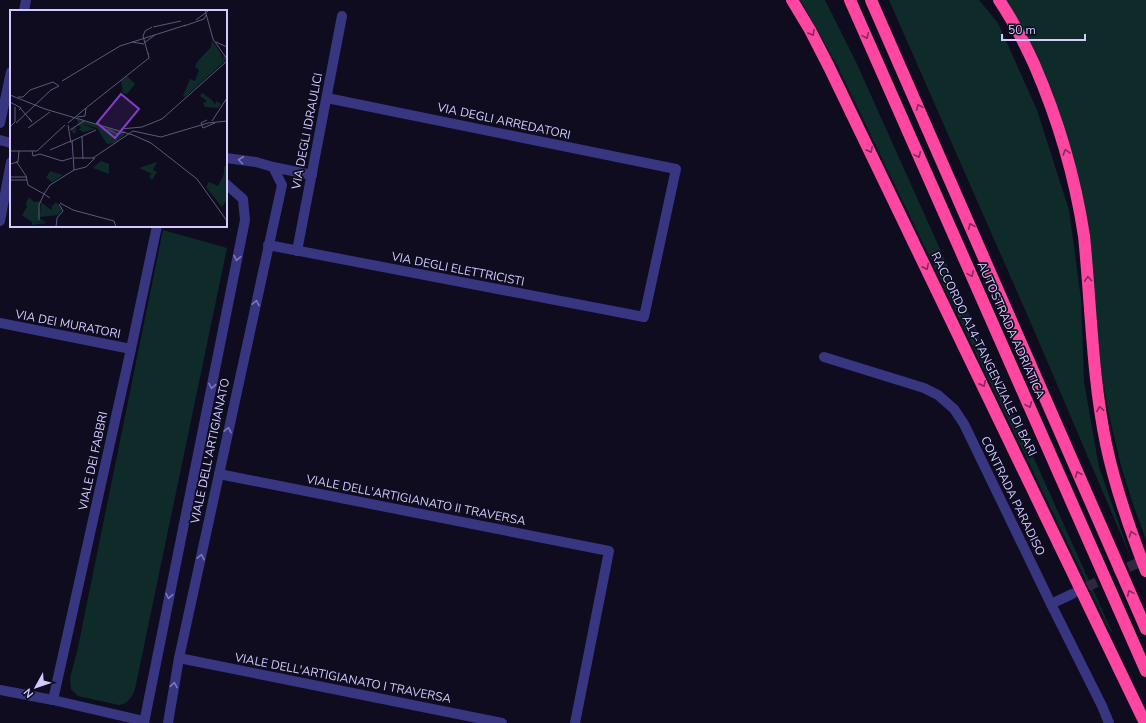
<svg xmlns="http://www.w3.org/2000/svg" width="1146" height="723" viewBox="0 0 1146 723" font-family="'Nunito Sans',sans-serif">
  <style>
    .green { fill: #0f2b29 }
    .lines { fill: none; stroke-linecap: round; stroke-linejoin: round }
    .minor-tunnel { stroke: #2c2941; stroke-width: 10; stroke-dasharray: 10 5; stroke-linecap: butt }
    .minor { stroke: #383581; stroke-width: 10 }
    .highway { stroke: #ff46a0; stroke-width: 12 }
    .oneway { stroke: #872960 }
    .oneway2 { stroke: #7d78ba }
    .labels { text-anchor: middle; stroke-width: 3.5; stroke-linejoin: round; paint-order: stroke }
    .street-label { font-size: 12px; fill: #d1cbff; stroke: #0f0c20 }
    .inset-road { fill: none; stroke: #5d5879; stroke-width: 1 }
    .view { fill: #843cc5; fill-opacity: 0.15; stroke: #843cc5; stroke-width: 2 }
    .inset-edge { fill: none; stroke: #d1cbff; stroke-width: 2 }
  </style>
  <rect width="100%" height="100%" fill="#0f0c20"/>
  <!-- green -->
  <g class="green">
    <path d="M800 0H825L856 62 1112 632 1110 631 838 67 806 10Z"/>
    <path d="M889 0H979L998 23 1037 110 1069 210 1081 299 1084 382 1099 467 1131 558 1033 328Z"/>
    <path d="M1006 0H1146V540L1133 504 1121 466 1109 415 1101 369 1087 222Z"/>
    <path d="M163 230 227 248 135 689 132 696 126 703 119 705 78 696 71 689 70 678 77 652Z"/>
  </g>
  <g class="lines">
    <!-- minor-tunnel -->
    <path class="minor-tunnel" d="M1074 593 1146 559"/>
    <!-- minor -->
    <g class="minor">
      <path d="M24 11 26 0"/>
      <path d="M0 123 11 72"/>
      <path d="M0 140 11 143"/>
      <path d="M273 167 312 175"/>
      <path d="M0 221 11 162"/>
      <path d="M268 245 644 317 676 169 327 98"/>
      <path d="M297 251 342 16"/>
      <path d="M0 323 131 349"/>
      <path d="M824 357 924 388 938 395 954 409 964 424 1051 604 1102 706 1109 723"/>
      <path d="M219 474 609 551 575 723"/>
      <path d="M1051 604 1072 594"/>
      <path d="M179 658 502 723"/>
      <path d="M0 690 53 700 144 721"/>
      <path d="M53 700 131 349 157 226"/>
      <path d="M144 723 245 220 243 199 226 184"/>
      <path d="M168 723 179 658 282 185 273 167 256 162 226 158"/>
    </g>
    <!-- highway -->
    <g class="highway">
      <path d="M792 0 810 30 829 67 1145 723"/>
      <path d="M850 0 1146 671"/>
      <path d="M871 0 1146 629"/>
      <path d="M999 0C1013 21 1024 42 1034 64 1058 119 1075 177 1084 236 1091 305 1092 376 1106 444 1115 487 1130 530 1146 571"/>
    </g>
  </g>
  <!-- one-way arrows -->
  <defs><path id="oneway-chevron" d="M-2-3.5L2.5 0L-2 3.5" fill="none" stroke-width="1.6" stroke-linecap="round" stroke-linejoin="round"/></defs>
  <g class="oneway">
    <use href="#oneway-chevron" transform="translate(812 33) rotate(61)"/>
    <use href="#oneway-chevron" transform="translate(866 36) rotate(66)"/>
    <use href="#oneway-chevron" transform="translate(919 107) rotate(-114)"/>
    <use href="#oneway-chevron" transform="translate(870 150) rotate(64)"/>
    <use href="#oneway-chevron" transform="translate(1066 152) rotate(-106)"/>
    <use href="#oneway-chevron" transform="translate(918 155) rotate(66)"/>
    <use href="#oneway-chevron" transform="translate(971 226) rotate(-114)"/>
    <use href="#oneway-chevron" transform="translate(926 267) rotate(64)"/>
    <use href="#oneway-chevron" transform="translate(971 274) rotate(66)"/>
    <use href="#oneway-chevron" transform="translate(1088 279) rotate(-94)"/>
    <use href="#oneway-chevron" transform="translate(983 384) rotate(64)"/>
    <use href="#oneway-chevron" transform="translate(1029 405) rotate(66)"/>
    <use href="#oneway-chevron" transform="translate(1100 409) rotate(-99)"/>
    <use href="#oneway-chevron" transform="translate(1078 474) rotate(-113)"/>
    <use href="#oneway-chevron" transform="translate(1132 534) rotate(-110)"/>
    <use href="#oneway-chevron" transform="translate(1130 593) rotate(-114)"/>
  </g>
  <g class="oneway2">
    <use href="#oneway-chevron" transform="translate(241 160) rotate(-173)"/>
    <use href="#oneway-chevron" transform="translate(237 258) rotate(101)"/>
    <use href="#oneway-chevron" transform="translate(256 303) rotate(-78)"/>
    <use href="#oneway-chevron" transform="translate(212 386) rotate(101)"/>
    <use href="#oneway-chevron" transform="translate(228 430) rotate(-78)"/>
    <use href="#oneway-chevron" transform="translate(201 557) rotate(-78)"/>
    <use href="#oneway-chevron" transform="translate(169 596) rotate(101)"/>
    <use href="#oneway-chevron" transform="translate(174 685) rotate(-80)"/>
  </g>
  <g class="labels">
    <!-- street labels -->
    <g class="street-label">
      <text transform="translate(504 121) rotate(12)" y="4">VIA DEGLI ARREDATORI</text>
      <text transform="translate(307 131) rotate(-79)" y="4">VIA DEGLI IDRAULICI</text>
      <text transform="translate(458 269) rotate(11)" y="4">VIA DEGLI ELETTRICISTI</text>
      <text transform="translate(68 324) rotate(11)" y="4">VIA DEI MURATORI</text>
      <text transform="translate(1011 330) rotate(66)" y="4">AUTOSTRADA ADRIATICA</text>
      <text transform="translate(984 354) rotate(64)" y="4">RACCORDO A14-TANGENZIALE DI BARI</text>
      <text transform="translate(210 451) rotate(-78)" y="4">VIALE DELL'ARTIGIANATO</text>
      <text transform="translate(93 461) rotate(-78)" y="4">VIALE DEI FABBRI</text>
      <text transform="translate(1013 496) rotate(64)" y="4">CONTRADA PARADISO</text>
      <text transform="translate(416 500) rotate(11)" y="4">VIALE DELL'ARTIGIANATO II TRAVERSA</text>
      <text transform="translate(343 678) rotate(11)" y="4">VIALE DELL'ARTIGIANATO I TRAVERSA</text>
    </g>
  </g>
  <!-- overview -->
  <g transform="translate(10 10)">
    <rect width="217" height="217" fill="#0f0c20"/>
    <path d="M202 30 211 44 213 51V45L217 49 175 87 173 86 180 69 185 71 189 60 185 57 187 52 201 37ZM117 66 125 74 117 84 113 83 111 71ZM192 83 202 90 205 95 206 91 211 94 208 98 195 97 193 93 197 91 190 86ZM67 109 113 122H102L106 124 116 123 105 133 97 134 87 118 69 113 85 119 74 122 69 120 71 117 67 114 64 117 67 120H63L67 121 64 124 61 120 62 118 68 113ZM91 151 99 154V164L83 158ZM147 152 143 160 147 162 142 170 139 166 142 164 129 158ZM214 156H217V189L212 197 196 177 199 172 208 176 214 164ZM40 161 43 162 53 165 42 172 36 168ZM19 187 24 192 31 191 29 195 30 206 31 192 41 200 42 197 38 194 42 196 46 192 52 200 48 205 30 207 28 211 30 209 35 211 22 213 36 212V213L22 215V212L12 205 17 197 16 193Z" fill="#0f2b29"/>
    <path class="inset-road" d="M195 0 203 29 217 49M186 10 198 1M174 16 194 9 196 5M143 17 171 11M122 32 134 34M206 32 217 37M134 33 145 25M138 44 133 26 135 21 142 17M52 71 110 36 176 15M0 85 35 99 123 125 141 133 187 169 217 211M8 87H13L20 80 43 72 49 76 41 80M0 92 11 98 9 100M76 98 139 48 138 43M11 99 22 112 19 108M67 107 75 106 76 98M197 110 191 113 193 118 205 113M202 111 217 88M6 113 42 79M58 113 76 98M58 115 61 133M0 117 5 112V97M18 118 40 102M97 119 107 124 115 122M111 119 132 117 152 109 217 51M60 120 74 111M72 126 73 149M62 131 86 120M40 140 61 131M0 141H27L55 115M22 141 23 146 30 144 52 151 62 148M63 148H84M83 148 123 121 151 127 198 113 217 111M6 151 16 166 18 175 34 184 29 195V210M0 154 8 152 9 141M64 160 76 157 85 148M1 167H17M0 170H17M40 188 34 184 40 175 64 160 62 130M50 193 63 200 104 211 106 217M46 217 47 208 53 201 49 194"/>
    <path class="view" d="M111 84 129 99 105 128 87 113Z"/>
    <rect width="217" height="217" class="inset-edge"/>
  </g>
  <!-- north arrow -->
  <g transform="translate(36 687) rotate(230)" stroke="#0f0c20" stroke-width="3" paint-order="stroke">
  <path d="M0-3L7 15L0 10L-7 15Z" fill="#d1cbff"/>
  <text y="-6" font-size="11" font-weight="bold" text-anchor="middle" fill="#d1cbff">N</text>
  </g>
  <!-- scale -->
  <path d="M1002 34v6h83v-6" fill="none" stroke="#d1cbff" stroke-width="2"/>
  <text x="1008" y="34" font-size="12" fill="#d1cbff" stroke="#0f0c20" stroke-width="3" paint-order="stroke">50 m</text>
</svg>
